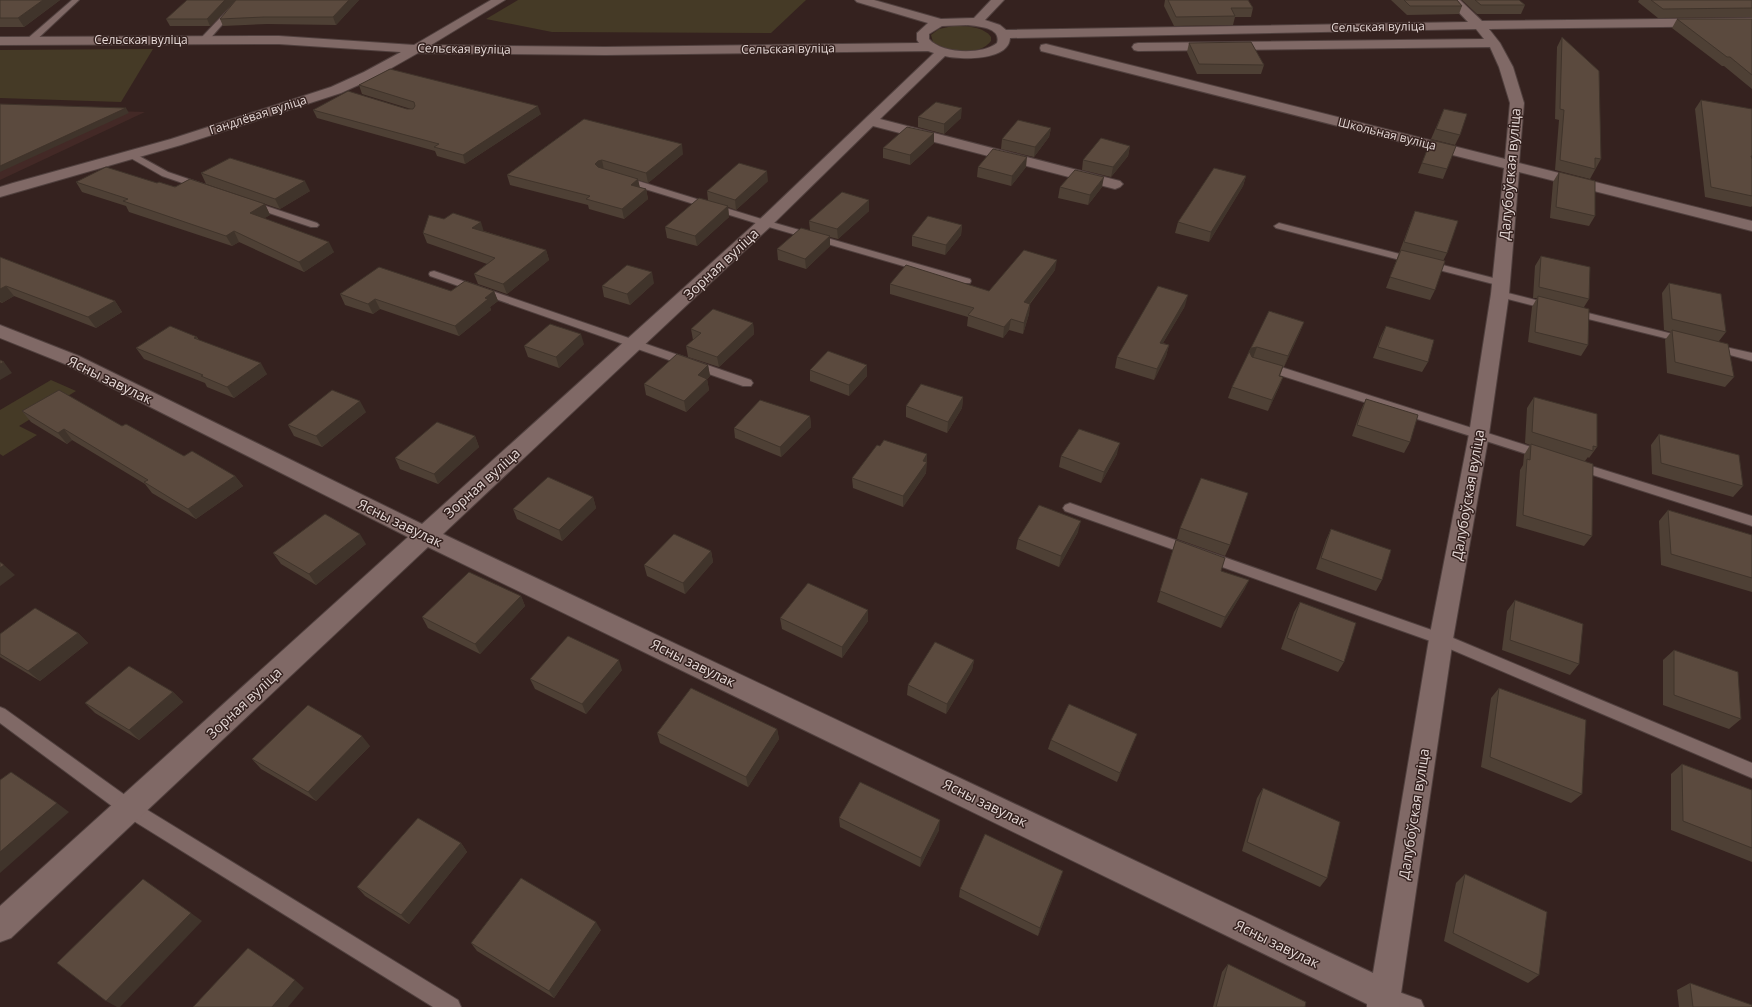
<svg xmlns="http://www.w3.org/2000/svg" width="1752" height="1007" viewBox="0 0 1752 1007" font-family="'Open Sans',sans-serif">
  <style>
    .built { fill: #432926 }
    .green { fill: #453a26 }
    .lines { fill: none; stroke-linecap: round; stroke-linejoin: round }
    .lane-casing { stroke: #50403e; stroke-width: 2 }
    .street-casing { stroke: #50403e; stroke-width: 2 }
    .lane { fill: #806966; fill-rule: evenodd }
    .street { fill: #806966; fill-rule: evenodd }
    .wall { fill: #4e4035 }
    .shaded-wall { fill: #40342b }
    .building { fill: #5b4a3e; stroke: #40342b }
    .labels { text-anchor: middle; stroke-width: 3; stroke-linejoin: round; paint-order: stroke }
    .far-street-label { font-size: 12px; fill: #e5d8d6; stroke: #35221f }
    .street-label { font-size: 14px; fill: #e5d8d6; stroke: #35221f }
  </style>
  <rect width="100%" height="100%" fill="#35221f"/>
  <!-- built -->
  <path class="built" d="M0 107 145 112 0 180Z"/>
  <!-- green -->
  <g class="green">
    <path d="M518 0H806L771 33 552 32 486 19Z"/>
    <path d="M953 26C966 26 983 26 991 37V41C979 57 947 52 933 42L931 35 939 29Z"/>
    <path d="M153 49 121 102 0 98V50Z"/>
    <path d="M51 380 76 391 19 426 37 435 3 456 0 454V410Z"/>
  </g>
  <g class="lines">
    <defs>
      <g id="lane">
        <path d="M72 0H79L33 43H27V39Z"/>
        <path d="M237 0H244L207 42H201V38Z"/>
        <path d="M130 151 168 172 206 185 208 187 203 190 162 176 127 156 126 154 127 152Z"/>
        <path d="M622 176 768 221 970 279 971 281 970 283H962L762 225 619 181 617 179Z"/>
        <path d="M251 201 317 223 319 225 317 227H311L248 206 246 204 248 202Z"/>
        <path d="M1279 223 1505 281 1506 283 1501 286 1276 228 1274 226Z"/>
        <path d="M434 271 751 380 753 383 751 386H743L430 276 429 274 430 272Z"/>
        <path d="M1500 291 1555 305 1556 307 1551 310 1496 296 1495 294 1496 292Z"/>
        <path d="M1572 309 1689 338 1691 340 1685 343 1568 314 1567 312Z"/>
        <path d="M1712 344 1752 353V361L1708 349 1706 347 1708 345Z"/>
        <path d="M1265 362 1547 452 1549 455 1547 458 1543 459 1539 458 1261 369 1259 366 1261 363Z"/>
        <path d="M1575 461 1752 516V526L1571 468 1569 465 1571 462Z"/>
        <path d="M1070 503 1446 635 1752 763V778L1436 643 1065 511 1063 508 1065 505Z"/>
        <path d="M0 707 5 709 136 803 458 1000 461 1007H433L124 815 0 723Z"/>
        <path d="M1385 987 1421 1000 1424 1007H1389L1378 1003 1376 996 1378 989Z"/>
      </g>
      <path id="street" d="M491 0H505L431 45 605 47 919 43 917 40V33L928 23 857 2 855 0H874L941 19 974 18 991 0H1004L985 20 1000 25 1006 30 1468 22 1447 0H1460L1482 21 1752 18V26L1489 29 1500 43 1513 67 1524 103 1519 163 1752 221V231L1519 172 1509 294 1489 434 1453 639 1399 1007H1367V1004L428 547 11 938 0 942V906L408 537 65 364 0 338V325L79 356 422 524 759 220 934 53 928 51 605 55 418 53 374 78 341 93 181 145 0 197V187L13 183 171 139 331 87 364 72 401 52 279 44 0 45V37L279 36 414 45ZM966 25C976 26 1002 27 997 43 982 55 942 54 929 39V34L942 26ZM1476 29 1484 39 1138 43 1134 44 1132 47 1134 50 1138 51 1490 47 1499 67 1510 103 1505 159 1046 44 1041 45 1040 48 1041 51 1504 168 1491 294 1469 434 1429 639 1373 973 443 534 771 226 873 126 1115 189 1120 187 1123 184 1120 181 880 119 945 56C961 60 1009 61 1010 38Z"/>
    </defs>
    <!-- lane casing -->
    <use href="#lane" class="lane-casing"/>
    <!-- street casing -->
    <use href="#street" class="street-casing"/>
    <!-- lane -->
    <use href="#lane" class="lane"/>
    <!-- street -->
    <use href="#street" class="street"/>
  </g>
  <!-- wall -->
  <g class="wall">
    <path d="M0 0H60L24 27H0Z"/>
    <path d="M236 0 210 26H170L166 19Z"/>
    <path d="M359 0 336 25 267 24 223 26 220 19Z"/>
    <path d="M1165 0H1248L1253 8 1251 17H1235L1233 25 1174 26 1164 6Z"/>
    <path d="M1391 0H1457L1462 6 1459 14 1407 15Z"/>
    <path d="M1462 0H1519L1525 5 1521 14H1477Z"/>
    <path d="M1639 0H1752V17L1658 18 1638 2Z"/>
    <path d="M1677 19H1752V89L1724 66H1722L1672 28Z"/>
    <path d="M1562 37 1601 159 1590 179 1555 170 1559 120 1555 119 1557 47Z"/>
    <path d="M1189 43 1264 65 1261 74H1197L1187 52Z"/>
    <path d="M359 85 541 114 465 164 437 156 435 151 317 118 313 110 411 109 362 94Z"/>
    <path d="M1701 100 1752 109V206L1751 207 1705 197 1695 109Z"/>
    <path d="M1444 109 1460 135 1455 145 1431 139Z"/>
    <path d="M918 117 961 118 944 134 918 127Z"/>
    <path d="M584 119 683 154 648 183 638 180 640 188 646 189 648 199 624 219 589 209 588 205 510 185 507 175Z"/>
    <path d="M1051 128 1049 137 1034 157 1001 149 1002 139Z"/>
    <path d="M934 133V143L910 165 883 158V148Z"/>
    <path d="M1431 140 1447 169 1443 179 1418 173Z"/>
    <path d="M1130 146 1128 156 1111 177 1082 170 1083 160Z"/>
    <path d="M978 167H1026L1011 186 977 177Z"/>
    <path d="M1559 172 1595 216 1589 226 1550 218 1553 182Z"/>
    <path d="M201 173 310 191 280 209 206 184Z"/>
    <path d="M1246 176 1243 186 1209 242 1175 233 1178 222Z"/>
    <path d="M768 181 736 210 728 207 729 217 697 246 667 238 665 227 708 200 707 191Z"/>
    <path d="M76 182 157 183 265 204 270 215 264 218 334 252 304 272 239 242 232 246 129 212 126 206 82 192Z"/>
    <path d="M1060 187H1102L1088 205 1058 198Z"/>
    <path d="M869 200V211L838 239 830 237V246L806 269 778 260 777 249 810 230 809 221Z"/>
    <path d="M1415 211 1447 253 1443 261 1435 290 1430 300 1386 288 1411 221Z"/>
    <path d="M962 225 961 235 945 255 912 246V236Z"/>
    <path d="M484 231 546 250 549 260 507 294 478 284 474 274 487 264 427 243 423 233Z"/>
    <path d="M1541 256 1589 299 1584 307 1588 345 1581 356 1528 342 1532 307 1537 298H1533L1535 266Z"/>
    <path d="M0 257 115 301 122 312 96 328 14 296 2 303 0 302Z"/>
    <path d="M1055 270 1030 304 1029 314 1023 334 1009 330 1003 338 967 326 968 317 890 294V284L989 291Z"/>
    <path d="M654 283 630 305 604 297 602 286Z"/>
    <path d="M1669 283 1726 332 1719 341 1734 377 1725 387 1667 373 1665 340 1671 332 1664 330 1662 293Z"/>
    <path d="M451 291H494L498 301 490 307 491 310 459 336 380 309 373 314 345 305 340 294Z"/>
    <path d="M1185 306 1163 343 1169 345 1166 356 1154 380 1115 368 1117 357Z"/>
    <path d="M1269 311 1304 322 1300 332 1284 367H1283L1280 376 1283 377 1279 387 1268 411 1228 398 1232 387Z"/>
    <path d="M753 323 754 334 719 367 688 357 686 346 693 340 691 329Z"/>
    <path d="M1386 326 1428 362 1422 372 1373 358 1381 336Z"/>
    <path d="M197 337 199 340 267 374 234 398 207 387 205 383 144 359 136 348Z"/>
    <path d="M584 344 559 368 528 357 524 346Z"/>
    <path d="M708 365 710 376 707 379 709 390 686 412 646 395 644 384Z"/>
    <path d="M810 370 867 376 849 396 810 381Z"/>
    <path d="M963 397 962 408 947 433 906 417V406Z"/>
    <path d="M1534 397 1597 447 1589 458 1588 457 1585 461 1592 536 1584 546 1516 526 1520 470 1523 465 1524 455 1530 445 1525 443 1527 408Z"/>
    <path d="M1366 399 1410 442 1404 453 1352 436 1361 410Z"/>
    <path d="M22 411 122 426 184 456 235 476 243 486 196 519 152 493 145 484 72 440 67 444 31 422Z"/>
    <path d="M366 412 322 447 294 436 288 425Z"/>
    <path d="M810 416 811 427 781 457 735 438 734 428Z"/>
    <path d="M1659 434 1743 486 1733 497 1652 474 1651 445Z"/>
    <path d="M475 436 479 447 438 484 400 469 395 458Z"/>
    <path d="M880 446 927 454 926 473 903 507 853 488 852 478Z"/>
    <path d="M1117 454 1101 483 1059 467 1061 456Z"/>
    <path d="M593 497 596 508 562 541 517 519 513 509Z"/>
    <path d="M1668 510 1752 535V592L1661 565 1659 521Z"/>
    <path d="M1180 528 1230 545 1225 556 1177 539Z"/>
    <path d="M1331 529 1382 580 1376 591 1316 569 1326 540Z"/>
    <path d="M1078 532 1059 567 1016 549 1018 539Z"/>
    <path d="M1176 540 1221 571 1249 580 1244 590 1221 628 1157 602Z"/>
    <path d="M366 544 316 585 281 564 273 553Z"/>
    <path d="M711 551 713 562 685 594 647 576 644 565Z"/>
    <path d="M521 596 525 606 480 654 428 628 422 617Z"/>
    <path d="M1515 600 1579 664 1570 675 1502 650 1507 611Z"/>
    <path d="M1300 602 1344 662 1338 672 1281 649 1294 612Z"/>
    <path d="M868 610V621L842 658 782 629 780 618Z"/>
    <path d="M78 633 88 643 40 681 0 657V634Z"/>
    <path d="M1674 650 1741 719 1729 729 1663 705V660Z"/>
    <path d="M974 660 972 670 946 714 907 695 908 685Z"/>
    <path d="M622 670 586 714 535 689 530 679Z"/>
    <path d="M1499 688 1582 794 1571 803 1481 767 1491 698Z"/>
    <path d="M173 692 183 702 139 740 95 713 85 703Z"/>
    <path d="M777 729 779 739 748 787 660 743 657 733Z"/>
    <path d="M1137 734 1117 782 1048 749 1051 740Z"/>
    <path d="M370 746 316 801 261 769 252 759Z"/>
    <path d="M1682 764 1752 790V862L1671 830V774Z"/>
    <path d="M1263 788 1327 878 1320 887 1242 851 1257 798Z"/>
    <path d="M839 818 939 830 920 867 840 827Z"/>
    <path d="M461 843 467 852 409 924 365 896 357 887Z"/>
    <path d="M1465 874 1539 975 1528 983 1444 941 1456 883Z"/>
    <path d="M1060 880 1038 936 959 897 960 889Z"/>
    <path d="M601 930 554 998 477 951 471 943Z"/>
    <path d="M1228 964 1305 1007H1213L1222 972Z"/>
    <path d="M1690 983 1752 1007H1679L1677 990Z"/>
  </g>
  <!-- shaded-wall -->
  <g class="shaded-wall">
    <path d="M43 0H60L24 27 18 18Z"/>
    <path d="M225 0H236L210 26 207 19Z"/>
    <path d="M349 0H359L336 25 333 17Z"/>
    <path d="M538 106 541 114 465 164 463 155Z"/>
    <path d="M126 108 129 113 0 172V166Z"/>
    <path d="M962 108 961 118 944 134V124Z"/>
    <path d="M1051 128 1049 137 1034 157 1035 147Z"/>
    <path d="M934 133V143L910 165V155Z"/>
    <path d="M682 144 683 154 648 183 646 173Z"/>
    <path d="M1130 146 1128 156 1111 177 1113 167Z"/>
    <path d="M1027 157 1026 167 1011 186 1012 176Z"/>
    <path d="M602 160 604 170 600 171 595 164 598 161Z"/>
    <path d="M767 171 768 181 736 210 735 200Z"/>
    <path d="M1246 176 1243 186 1209 242 1211 232Z"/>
    <path d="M1104 177 1102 187 1088 205 1090 195Z"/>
    <path d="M638 179 640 189 631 185Z"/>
    <path d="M305 181 310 191 280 209 275 199Z"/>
    <path d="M646 189 648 199 624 219 622 209Z"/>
    <path d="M869 200V211L838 239 837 229Z"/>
    <path d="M265 204 270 215 255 224 250 213Z"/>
    <path d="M728 206 729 217 697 246 695 236Z"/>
    <path d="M481 222 484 232 472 228Z"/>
    <path d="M962 225 961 235 945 255 946 245Z"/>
    <path d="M234 231 239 242 232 246 226 236Z"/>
    <path d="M830 236V246L806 269 805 259Z"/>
    <path d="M329 242 334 252 304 272 299 262Z"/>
    <path d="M546 250 549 260 507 294 503 284Z"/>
    <path d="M1057 260 1055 270 1023 312 1024 302Z"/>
    <path d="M652 272 654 283 630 305 627 294Z"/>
    <path d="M6 286 14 296 2 303 0 301V289Z"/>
    <path d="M494 291 498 301 490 307 491 310 459 336 455 326 485 298Z"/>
    <path d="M1188 295 1185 306 1157 353 1160 343Z"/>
    <path d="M375 299 380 309 373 314 368 304Z"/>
    <path d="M115 301 122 312 96 328 88 317Z"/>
    <path d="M1030 304 1029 314 1023 334 1024 323Z"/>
    <path d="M1011 319 1009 330 1003 338 1004 327Z"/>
    <path d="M1304 322 1300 332 1284 367 1288 356Z"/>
    <path d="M753 323 754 334 719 367 717 357Z"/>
    <path d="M581 334 584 344 559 368 556 357Z"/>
    <path d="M1169 345 1166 356 1154 380 1157 369Z"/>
    <path d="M1257 347 1253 358 1249 359V351L1252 348Z"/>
    <path d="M4 362 12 373 0 380V364Z"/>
    <path d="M261 363 267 374 234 398 227 387Z"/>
    <path d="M708 365 710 376 699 386 698 375Z"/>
    <path d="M867 365V376L849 396V385Z"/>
    <path d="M1283 377 1279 387 1268 411 1272 400Z"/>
    <path d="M707 379 709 390 686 412 684 401Z"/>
    <path d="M963 397 962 408 947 433 948 422Z"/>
    <path d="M360 401 366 412 322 447 316 436Z"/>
    <path d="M810 416 811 427 781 457 780 447Z"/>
    <path d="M64 429 72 440 67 444 58 433Z"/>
    <path d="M475 436 479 447 438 484 434 474Z"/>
    <path d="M1120 443 1117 454 1101 483 1104 472Z"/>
    <path d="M927 454 926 473 903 507V496Z"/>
    <path d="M235 476 243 486 196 519 188 509Z"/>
    <path d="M593 497 596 508 562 541 559 530Z"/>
    <path d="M1081 521 1078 532 1059 567 1061 556Z"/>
    <path d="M360 534 366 544 316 585 309 574Z"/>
    <path d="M711 551 713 562 685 594 683 583Z"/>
    <path d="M4 565 15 575 0 586V568Z"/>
    <path d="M1249 580 1244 590 1221 628 1225 617Z"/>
    <path d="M521 596 525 606 480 654 475 644Z"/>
    <path d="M868 610V621L842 658V647Z"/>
    <path d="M78 633 88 643 40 681 28 671Z"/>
    <path d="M619 660 622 670 586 714 582 704Z"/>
    <path d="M974 660 972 670 946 714 947 704Z"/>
    <path d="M173 692 183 702 139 740 129 730Z"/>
    <path d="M777 729 779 739 748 787 746 777Z"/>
    <path d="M1137 734 1133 744 1117 782 1120 773Z"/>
    <path d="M362 736 370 746 316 801 308 792Z"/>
    <path d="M57 803 69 812 0 873V852Z"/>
    <path d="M940 820 939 830 920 867 921 858Z"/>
    <path d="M461 843 467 852 409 924 401 915Z"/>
    <path d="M1063 871 1060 880 1038 936 1040 928Z"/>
    <path d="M191 913 202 921 120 1007H117L106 1001Z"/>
    <path d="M596 922 601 930 554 998 549 991Z"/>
    <path d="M295 980 304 988 288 1007H272Z"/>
  </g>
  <!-- building -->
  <g class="building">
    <path d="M0 0H43L18 18H0Z"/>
    <path d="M187 0H225L207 19H166Z"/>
    <path d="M236 0H349L333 17H264L220 19Z"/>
    <path d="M1168 0H1248L1253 8H1231L1235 16 1176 17Z"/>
    <path d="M1404 0H1457L1462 6H1410Z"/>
    <path d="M1475 0H1519L1525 5H1481Z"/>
    <path d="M1651 0H1752V8L1663 9Z"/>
    <path d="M1677 19H1752V75L1730 57H1727Z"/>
    <path d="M1562 37 1599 71 1601 159 1595 158V169L1560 160 1564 110 1560 109Z"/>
    <path d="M1251 42 1264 65 1199 64 1189 43Z"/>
    <path d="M390 69 538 106 463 155 434 147 439 144 313 110 348 91 407 109H413L415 106 414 102 359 85Z"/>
    <path d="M1701 100 1752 109V156H1751L1752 159V196L1711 187Z"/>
    <path d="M936 102 962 108 944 124 918 117Z"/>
    <path d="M0 104 126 108 0 166Z"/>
    <path d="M1444 109 1467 114 1460 135 1436 129Z"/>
    <path d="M584 119 682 144 646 173 602 160 598 161 595 164 598 167 638 179 631 185 646 189 622 209 586 199 590 196 507 175Z"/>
    <path d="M1018 120 1051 128 1035 147 1002 139Z"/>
    <path d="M907 127 934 133 910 155 883 148Z"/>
    <path d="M1101 138 1130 146 1113 167 1083 160Z"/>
    <path d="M1431 140 1456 146 1447 169 1422 163Z"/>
    <path d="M993 149 1027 157 1012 176 978 167Z"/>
    <path d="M230 158 305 181 275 199 201 173Z"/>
    <path d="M739 163 767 171 735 200 707 191Z"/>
    <path d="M106 167 157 183 159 182 175 187 190 179 265 204 250 213 329 242 299 262 234 231 226 236 123 201 128 199 76 182Z"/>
    <path d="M1214 168 1246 176 1211 232 1178 222Z"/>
    <path d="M1075 170 1104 177 1090 195 1060 187Z"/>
    <path d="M1559 172 1595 181V216L1556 207Z"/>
    <path d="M842 192 869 200 837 229 809 221Z"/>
    <path d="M699 198 728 206 695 236 665 227Z"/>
    <path d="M1415 211 1458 221 1447 253 1404 242Z"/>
    <path d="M453 213 481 222 472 228 546 250 503 284 474 274 495 258 423 233 429 215 444 219Z"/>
    <path d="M928 216 962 225 946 245 912 236Z"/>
    <path d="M801 228 830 236 805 259 777 249Z"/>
    <path d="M1024 250 1057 260 1024 302 1030 304 1024 323 1011 319 1004 327 968 315 974 308 890 284 906 265 989 291Z"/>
    <path d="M1401 250 1445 261 1435 290 1390 277Z"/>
    <path d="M1541 256 1590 267 1589 299 1539 287Z"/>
    <path d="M0 257 115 301 88 317 6 286 0 289Z"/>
    <path d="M627 265 652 272 627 294 602 286Z"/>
    <path d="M379 267 451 291 465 281 494 291 485 298 488 299 455 326 375 299 368 304 340 294Z"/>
    <path d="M1669 283 1721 294 1726 332 1672 319Z"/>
    <path d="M1158 286 1188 295 1160 343 1169 345 1157 369 1117 357Z"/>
    <path d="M1538 296 1589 309 1588 345 1535 332Z"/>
    <path d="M713 309 753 323 717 357 686 346 701 333 691 329Z"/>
    <path d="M1269 311 1304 322 1288 356 1257 347 1252 348 1249 351 1252 357 1283 366 1279 376 1283 377 1272 400 1232 387Z"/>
    <path d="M550 324 581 334 556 357 524 346Z"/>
    <path d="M170 326 197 337 194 338 261 363 227 387 201 376 203 375 136 348Z"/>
    <path d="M1386 326 1434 340 1428 362 1378 347Z"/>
    <path d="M1672 330 1728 344 1734 377 1675 362Z"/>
    <path d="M828 351 867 365 849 385 810 370Z"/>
    <path d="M677 354 708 365 698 375 707 379 684 401 644 384Z"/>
    <path d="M0 360 4 362 0 364Z"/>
    <path d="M921 384 963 397 948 422 906 406Z"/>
    <path d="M59 390 122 426 126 424 184 456 192 451 235 476 188 509 144 482 148 480 64 429 58 433 22 411Z"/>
    <path d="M332 390 360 401 316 436 288 425Z"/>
    <path d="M1534 397 1597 414V447L1593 446V451L1532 432Z"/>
    <path d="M1366 399 1418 415 1410 442 1357 425Z"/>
    <path d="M760 400 810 416 780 447 734 428Z"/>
    <path d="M437 422 475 436 434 474 395 458Z"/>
    <path d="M1079 429 1120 443 1104 472 1061 456Z"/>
    <path d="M1659 434 1739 455 1743 486 1661 463Z"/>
    <path d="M884 440 927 454 923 461 927 462 903 496 852 478 877 445 880 446Z"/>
    <path d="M1531 444 1593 464 1592 536 1523 515 1527 459 1530 460Z"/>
    <path d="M548 477 593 497 559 530 513 509Z"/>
    <path d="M1201 478 1248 493 1230 545 1180 528Z"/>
    <path d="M1039 505 1081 521 1061 556 1018 539Z"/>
    <path d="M1668 510 1752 535V578L1671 554Z"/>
    <path d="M325 514 360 534 309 574 273 553Z"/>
    <path d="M1331 529 1391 550 1382 580 1321 558Z"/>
    <path d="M674 534 711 551 683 583 644 565Z"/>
    <path d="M1176 540 1225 558 1221 571 1249 580 1225 617 1160 591Z"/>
    <path d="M0 562 4 565 0 568Z"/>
    <path d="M469 572 521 596 475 644 422 617Z"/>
    <path d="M808 583 868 610 842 647 780 618Z"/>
    <path d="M1515 600 1583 624 1579 664 1510 640Z"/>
    <path d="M1300 602 1356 623 1344 662 1287 638Z"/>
    <path d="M35 608 78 633 28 671 0 654V634Z"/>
    <path d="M568 636 619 660 582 704 530 679Z"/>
    <path d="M935 642 974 660 947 704 908 685Z"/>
    <path d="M1674 650 1738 672 1741 719 1674 695Z"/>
    <path d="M129 666 173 692 129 730 85 703Z"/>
    <path d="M691 688 777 729 746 777 657 733Z"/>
    <path d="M1499 688 1586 720 1582 794 1490 757Z"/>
    <path d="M1069 704 1137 734 1120 773 1051 740Z"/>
    <path d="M308 705 362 736 308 792 252 759Z"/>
    <path d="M1682 764 1752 790V848L1683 821Z"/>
    <path d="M11 772 57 803 0 852V780Z"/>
    <path d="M860 782 940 820 921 858 839 818Z"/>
    <path d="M1263 788 1340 822 1327 878 1247 842Z"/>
    <path d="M418 818 461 843 401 915 357 887Z"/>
    <path d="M985 834 1063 871 1040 928 960 889Z"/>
    <path d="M1465 874 1547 912 1539 975 1453 933Z"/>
    <path d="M521 878 596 922 549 991 471 943Z"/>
    <path d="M143 879 191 913 106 1001 57 963Z"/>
    <path d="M248 948 295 980 272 1007H193Z"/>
    <path d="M1228 964 1306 1002 1305 1007H1216Z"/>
    <path d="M1690 983 1752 1005V1007H1693Z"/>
  </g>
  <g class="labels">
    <!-- far-street labels -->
    <g class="far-street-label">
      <text transform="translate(1378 27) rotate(-1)" y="4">Сельская вуліца</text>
      <text x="141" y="44">Сельская вуліца</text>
      <text transform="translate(464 49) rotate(1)" y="4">Сельская вуліца</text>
      <text transform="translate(788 49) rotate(-1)" y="4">Сельская вуліца</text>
      <text transform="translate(258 115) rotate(-18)" y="4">Гандлёвая вуліца</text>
      <text transform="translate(1387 134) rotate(14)" y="4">Школьная вуліца</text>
    </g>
    <!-- street labels -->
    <g class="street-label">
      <text transform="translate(1510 174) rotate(-85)" y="5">Далубоўская вуліца</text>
      <text transform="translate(721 264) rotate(-43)" y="5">Зорная вуліца</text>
      <text transform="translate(110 380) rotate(26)" y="5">Ясны завулак</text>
      <text transform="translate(482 483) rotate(-42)" y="5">Зорная вуліца</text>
      <text transform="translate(1468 495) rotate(-80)" y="5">Далубоўская вуліца</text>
      <text transform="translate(400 523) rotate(26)" y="5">Ясны завулак</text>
      <text transform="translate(693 663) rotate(26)" y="5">Ясны завулак</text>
      <text transform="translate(244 703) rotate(-43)" y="5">Зорная вуліца</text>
      <text transform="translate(985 803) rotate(26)" y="5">Ясны завулак</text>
      <text transform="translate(1414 814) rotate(-81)" y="5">Далубоўская вуліца</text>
      <text transform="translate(1277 944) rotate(26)" y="5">Ясны завулак</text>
    </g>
  </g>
</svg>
